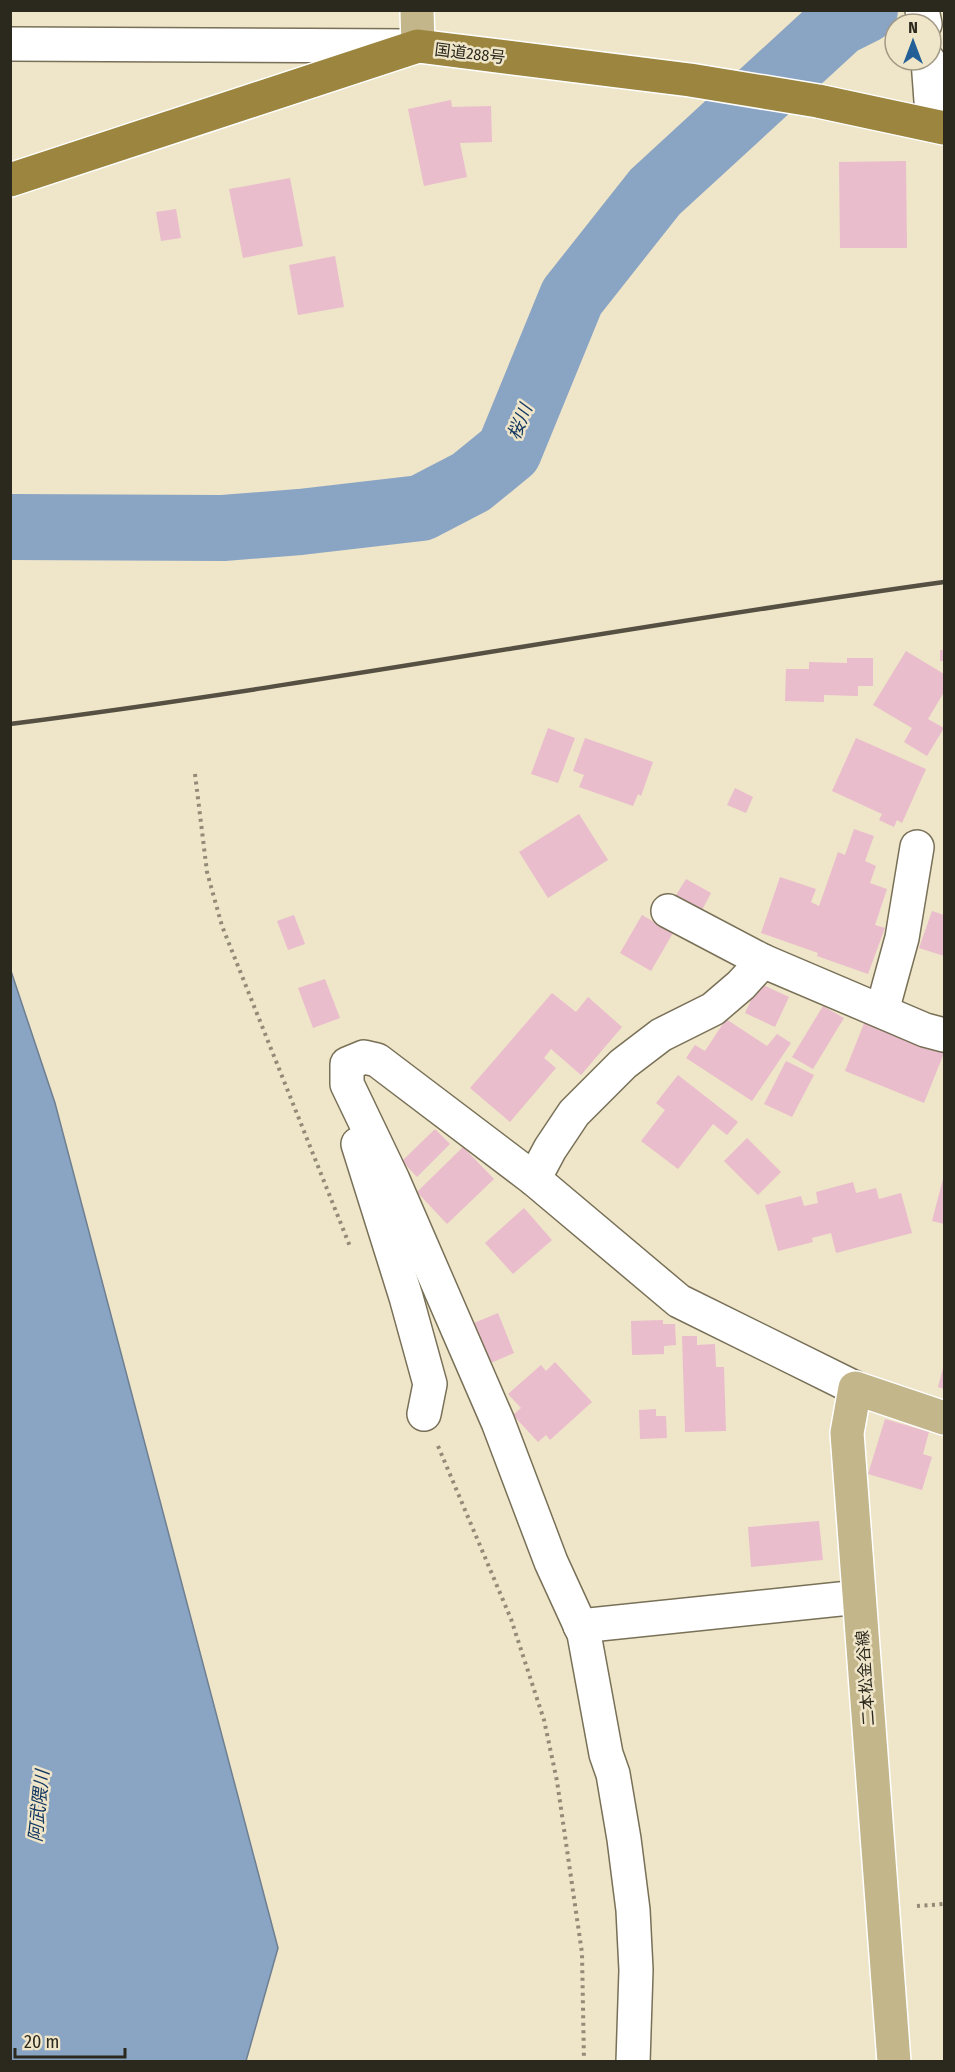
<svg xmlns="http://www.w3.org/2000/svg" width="955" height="2072" viewBox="0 0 955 2072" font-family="'Fira Sans Condensed','Noto Sans JP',sans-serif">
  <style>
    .water { fill: #8aa4c3; stroke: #6e7f91; stroke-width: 1.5 }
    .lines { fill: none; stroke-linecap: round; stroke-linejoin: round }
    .river { stroke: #8aa4c3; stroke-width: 66 }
    .building { fill: #e9bdcc }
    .minor-casing { stroke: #787057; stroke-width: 36 }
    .major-casing { stroke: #fff; stroke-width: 36 }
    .highway-casing { stroke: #fff; stroke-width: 36 }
    .path { stroke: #928b77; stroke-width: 4; stroke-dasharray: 3 4.5; stroke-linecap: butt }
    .minor { stroke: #fff; stroke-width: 33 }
    .major { stroke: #c4b68b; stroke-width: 33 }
    .highway { stroke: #9c853e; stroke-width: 33 }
    .rail { stroke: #555042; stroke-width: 4.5 }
    .labels { text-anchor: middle; stroke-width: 5; stroke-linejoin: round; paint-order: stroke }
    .street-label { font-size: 16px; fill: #2b281d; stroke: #efe5c9 }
    .water-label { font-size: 18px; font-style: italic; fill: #0f355e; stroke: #efe5c9 }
  </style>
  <rect width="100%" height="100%" fill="#efe5c9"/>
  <!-- water -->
  <path class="water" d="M11 971 55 1103 278 1948 246 2061H11Z"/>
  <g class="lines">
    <!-- river -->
    <path class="river" d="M10 527 223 528 300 522 421 508 471 482 509 451 572 297 655 192 839 23 865 10"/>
  </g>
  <!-- building -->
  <g class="building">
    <path d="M451 100 452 107 491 106 492 142 460 143 467 177 424 186 408 109Z"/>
    <path d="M906 161 907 248H840L839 162Z"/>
    <path d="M290 178 303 246 243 258 229 189Z"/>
    <path d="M176 209 181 238 161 241 156 212Z"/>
    <path d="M335 256 344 307 298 315 289 265Z"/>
    <rect x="940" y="650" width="4" height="11"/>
    <path d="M906 651 944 674V692L928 719 944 728 927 756 904 742 912 728 873 705Z"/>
    <path d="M847 658H873V686H858V696L824 695V702L785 701 786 669H809V662L847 663Z"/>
    <path d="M548 728 575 738 558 783 531 774Z"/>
    <path d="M585 738 653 762 641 796 638 794 633 806 579 787 584 775 573 771Z"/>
    <path d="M856 738 926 769 902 823 897 820 894 827 879 820 882 814 832 791Z"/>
    <path d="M735 788 753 797 746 813 727 805Z"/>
    <path d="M579 814 608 860 548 898 519 852Z"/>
    <path d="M854 829 874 836 865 861 876 866 870 883 887 889 875 925 885 928 868 974 817 956 818 953 761 933 780 877 816 889 811 902 819 906 838 852 845 855Z"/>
    <path d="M686 879 711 893 701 912 675 897Z"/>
    <path d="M932 911 944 915V956L919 948Z"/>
    <path d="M294 915 305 944 288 950 277 921Z"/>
    <path d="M642 915 673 933 651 971 620 953Z"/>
    <path d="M325 979 340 1018 313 1028 298 988Z"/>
    <path d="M759 983 789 997 775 1027 745 1013Z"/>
    <path d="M552 993 576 1012 588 997 622 1027 581 1075 551 1049 544 1058 556 1068 510 1122 470 1088Z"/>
    <path d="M823 1006 844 1018 813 1069 792 1057Z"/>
    <path d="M726 1019 767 1046 777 1034 791 1043 752 1101 686 1058 695 1045 705 1051Z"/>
    <path d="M865 1021 944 1053 924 1103 845 1071Z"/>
    <path d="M786 1061 814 1075 792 1117 764 1104Z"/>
    <path d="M678 1075 738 1122 727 1135 713 1124 678 1169 641 1141 665 1110 656 1103Z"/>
    <path d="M435 1129 450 1144 417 1177 402 1161Z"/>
    <path d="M747 1138 781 1172 758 1195 724 1161Z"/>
    <path d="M463 1147 494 1179 447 1224 417 1192Z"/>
    <path d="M944 1175V1224L932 1221Z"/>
    <path d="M853 1182 856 1193 876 1188 879 1199 901 1193 912 1233 836 1253 831 1233 812 1238 813 1242 778 1251 765 1205 801 1196 804 1206 818 1203 816 1192Z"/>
    <path d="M524 1208 552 1240 513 1274 485 1243Z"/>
    <path d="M498 1313 514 1353 491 1363 474 1323Z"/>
    <path d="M663 1320V1324H675L676 1345 664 1346V1354L632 1355 631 1321Z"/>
    <path d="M682 1336H697V1345L715 1344 716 1367H724L726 1431 685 1432Z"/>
    <path d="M555 1362 592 1402 550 1440 546 1435 538 1442 513 1415 521 1408 508 1394 541 1365 546 1371Z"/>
    <path d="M944 1364V1389L938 1387Z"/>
    <path d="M656 1409V1416H666L667 1438 640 1439 639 1410Z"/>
    <path d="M885 1419 929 1432 923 1454 932 1457 922 1490 868 1474Z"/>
    <path d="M819 1521 823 1560 751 1567 748 1527Z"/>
  </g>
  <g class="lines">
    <defs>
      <g id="minor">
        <path d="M922 10 925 24"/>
        <path d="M10 44 411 46"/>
        <path d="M928 60 931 101 944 122"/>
        <path d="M668 911 763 961"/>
        <path d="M882 1011 902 938 917 847"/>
        <path d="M358 1144 406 1297 430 1384 424 1414"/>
        <path d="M534 1179 550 1149 574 1113 623 1064 661 1035 713 1009 741 985 763 961 925 1030 944 1035"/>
        <path d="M580 1626 859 1597"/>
        <path d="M633 2062 636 1970 633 1910 624 1839 613 1774 606 1754 584 1634 551 1562 498 1422 393 1180 347 1084V1064L364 1057 377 1060 534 1179 679 1301 855 1388"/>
      </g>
      <g id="major">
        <path d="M417 10 418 46"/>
        <path d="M894 2062 847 1433 855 1388 944 1418"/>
      </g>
      <path id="highway" d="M10 180 418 46 690 80 818 101 944 128"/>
    </defs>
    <!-- minor casing -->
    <use href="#minor" class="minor-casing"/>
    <!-- major casing -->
    <use href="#major" class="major-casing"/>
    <!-- highway casing -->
    <use href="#highway" class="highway-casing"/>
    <!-- path -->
    <g class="path">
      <path d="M195 774 207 872 222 926 351 1249"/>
      <path d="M438 1446 511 1619 544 1720 557 1781 582 1953 584 2062"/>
      <path d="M917 1906 944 1904"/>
    </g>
    <!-- minor -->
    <use href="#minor" class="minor"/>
    <!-- major -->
    <use href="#major" class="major"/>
    <!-- highway -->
    <use href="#highway" class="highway"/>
    <!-- rail -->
    <path class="rail" d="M10 724C323 684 632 625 944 582"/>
  </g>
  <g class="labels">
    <!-- street labels -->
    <g class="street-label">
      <text transform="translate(470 53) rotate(7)" y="6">国道288号</text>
      <text transform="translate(865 1678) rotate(-94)" y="6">二本松金谷線</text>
    </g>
    <!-- water labels -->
    <g class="water-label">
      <text transform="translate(520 422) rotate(-68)" y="6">桜川</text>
      <text transform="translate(39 1806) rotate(-84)" y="6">阿武隈川</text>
    </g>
  </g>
  <!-- border -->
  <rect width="955" height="2072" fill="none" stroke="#2b281d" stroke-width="24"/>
  <!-- north arrow -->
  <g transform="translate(913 42)"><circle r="28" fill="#efe5c9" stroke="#a19984" stroke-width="1.5"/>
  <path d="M0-4.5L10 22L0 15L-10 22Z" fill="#225f96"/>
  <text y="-9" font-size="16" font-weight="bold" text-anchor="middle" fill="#2b281d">N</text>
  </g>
  <!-- scale -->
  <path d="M15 2048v9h110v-9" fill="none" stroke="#2b281d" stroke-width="3"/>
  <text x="24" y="2048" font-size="18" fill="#2b281d" stroke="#efe5c9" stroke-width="4.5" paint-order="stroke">20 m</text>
</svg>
